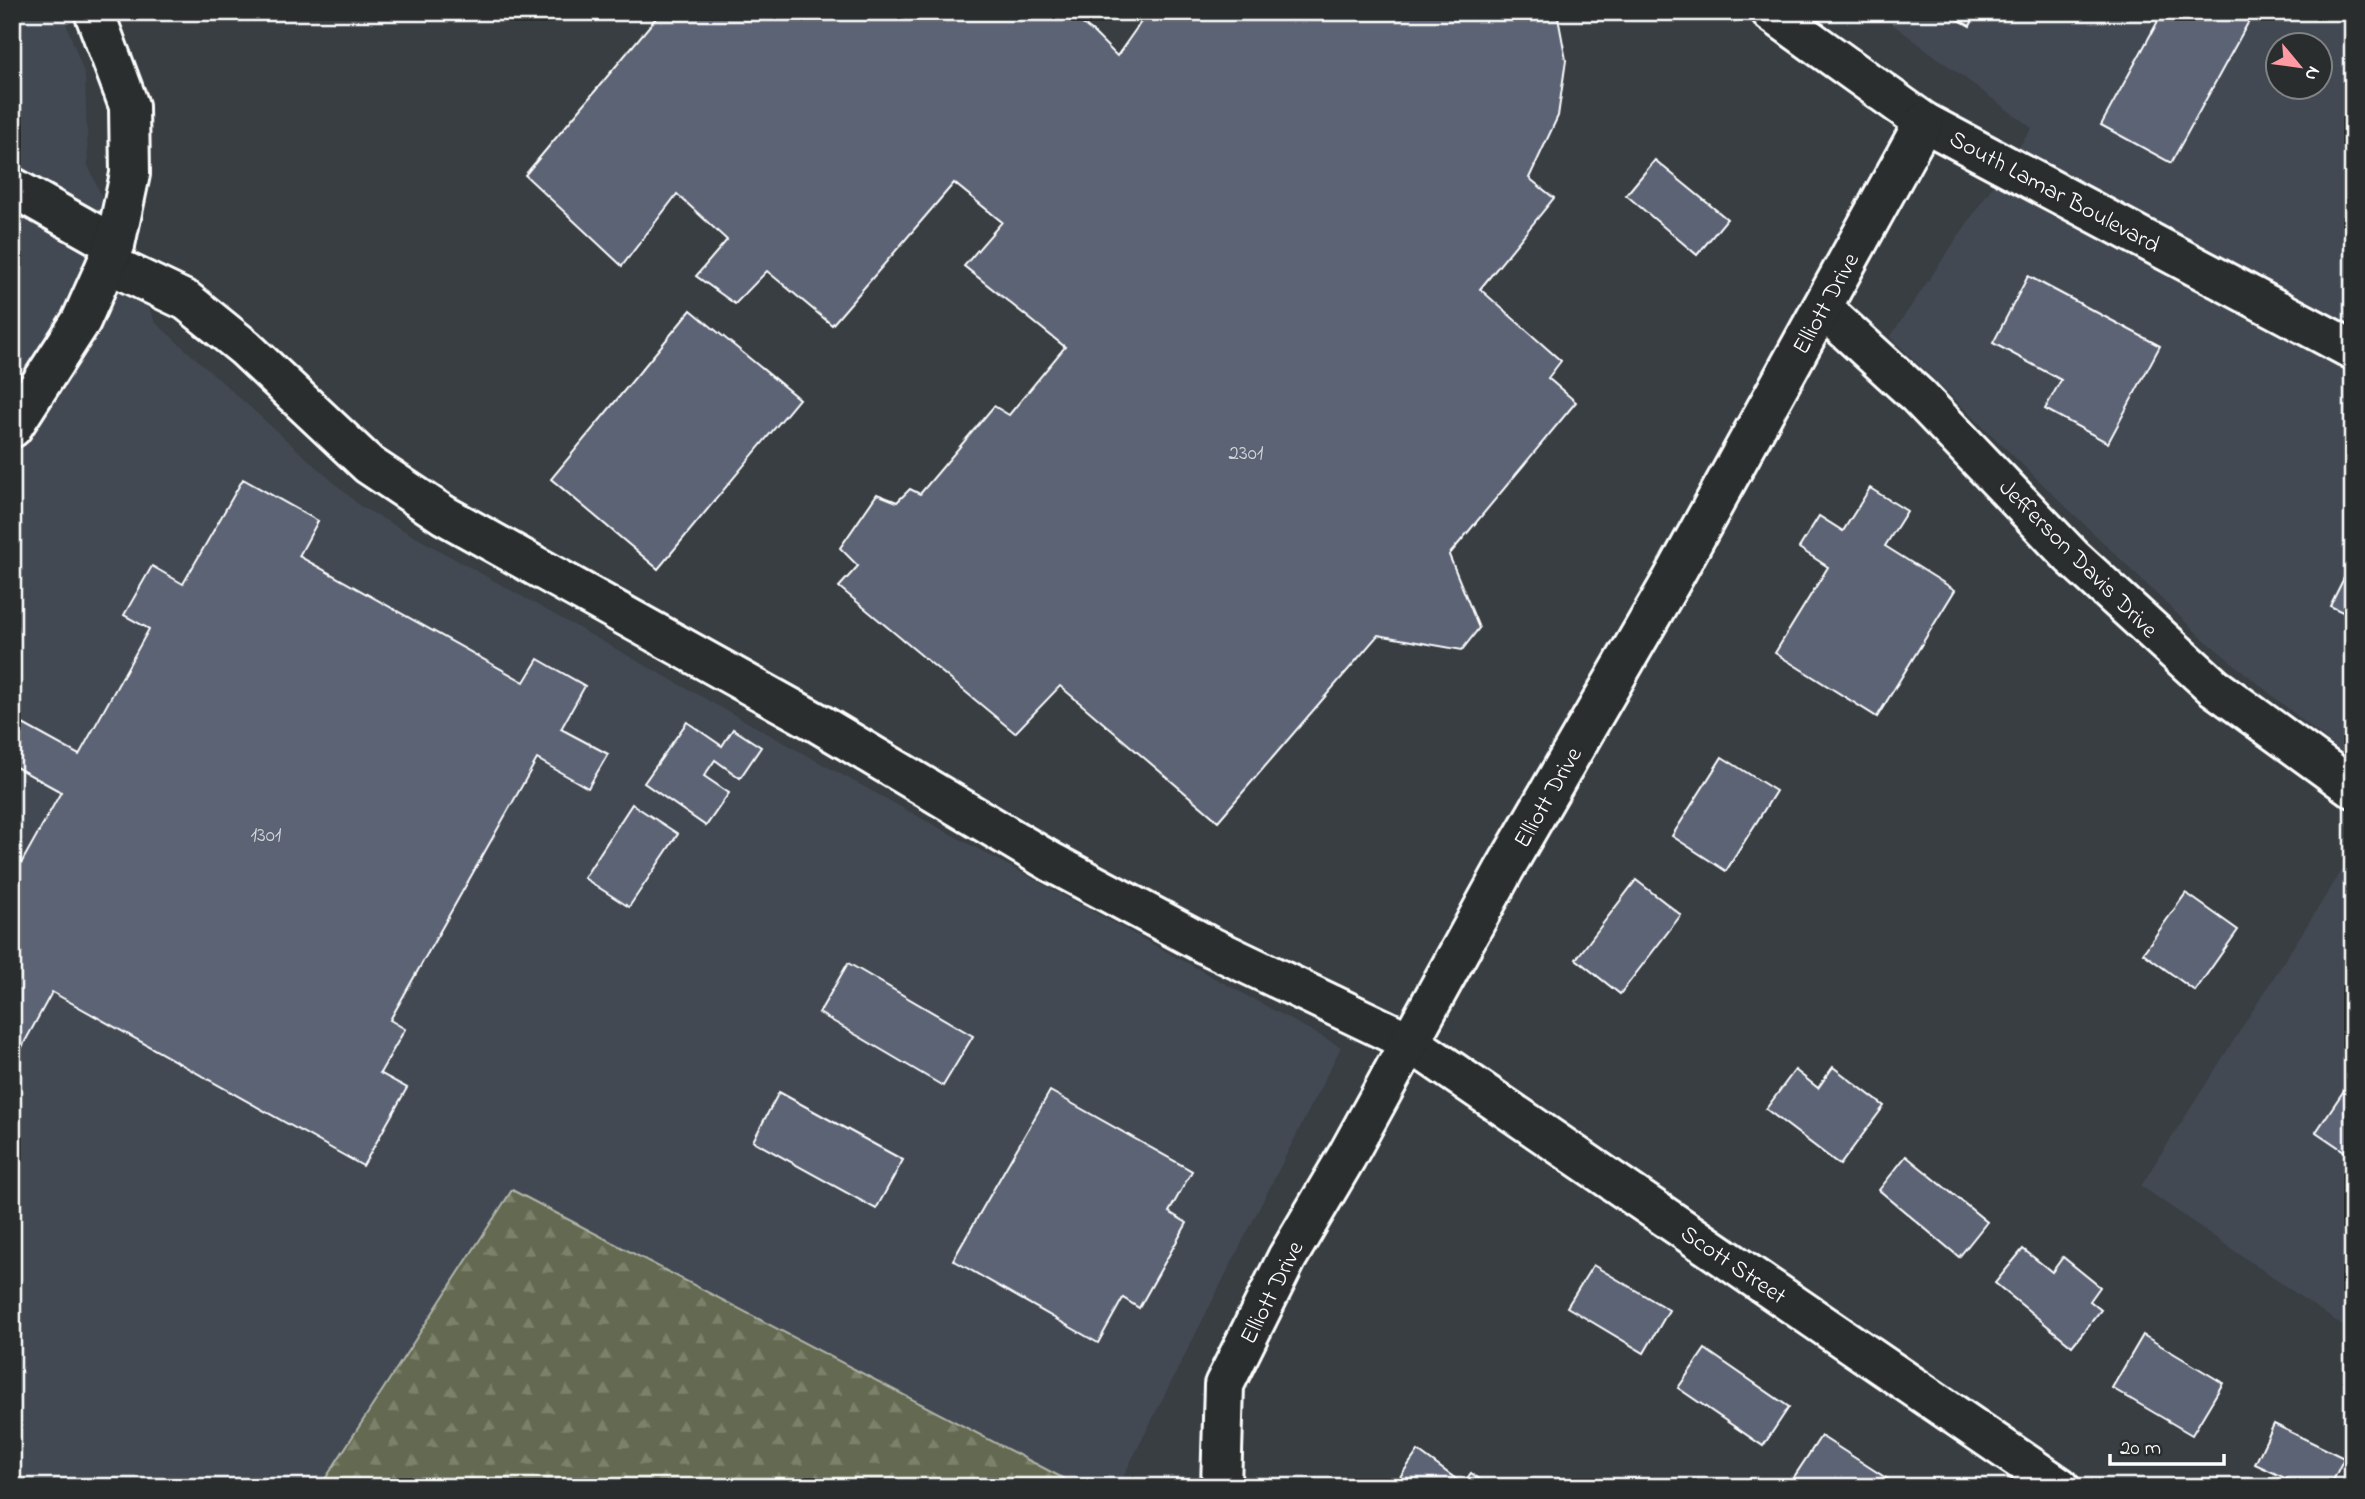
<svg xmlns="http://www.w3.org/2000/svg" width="2365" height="1499" viewBox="0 0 2365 1499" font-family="'Indie Flower',sans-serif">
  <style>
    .built { fill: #434952; fill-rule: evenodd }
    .forest { fill: url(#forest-firs); stroke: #b2b5a8; stroke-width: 2 }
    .building { fill: #5b6475; stroke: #fff; stroke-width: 2 }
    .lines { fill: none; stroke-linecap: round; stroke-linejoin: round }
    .minor-casing { stroke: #fff; stroke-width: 44 }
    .minor { stroke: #2a2d2e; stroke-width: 38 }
    .labels { text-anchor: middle; stroke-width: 6; stroke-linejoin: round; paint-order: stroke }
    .number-label { font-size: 21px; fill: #d6d8dc }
    .street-label { font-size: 24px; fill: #fff; stroke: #2a2d2e }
  </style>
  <defs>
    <pattern id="forest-firs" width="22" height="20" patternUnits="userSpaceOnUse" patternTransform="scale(1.75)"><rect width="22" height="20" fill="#646b51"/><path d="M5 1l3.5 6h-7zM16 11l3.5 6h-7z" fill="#7b816b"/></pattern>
  </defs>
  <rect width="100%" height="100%" fill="#393e43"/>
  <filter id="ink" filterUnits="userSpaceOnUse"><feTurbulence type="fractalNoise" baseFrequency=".0143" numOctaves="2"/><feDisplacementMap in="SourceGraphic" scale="14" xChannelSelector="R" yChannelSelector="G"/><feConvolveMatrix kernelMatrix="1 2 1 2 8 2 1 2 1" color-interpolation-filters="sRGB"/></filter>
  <g filter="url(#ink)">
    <!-- built -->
    <g class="built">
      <path d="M12 12H62L85 76 88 165 155 322 360 506 824 765 1341 1047 1118 1487H1080L513 1190 320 1487H12Z"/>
      <path d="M1876 12H2353V762L2200 636 1890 337 2032 128ZM2278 46H2320V88H2278Z"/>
      <path d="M2353 853V1333L2141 1186Z"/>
    </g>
    <!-- forest -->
    <path class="forest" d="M512 1190 1080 1487H320Z"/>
    <!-- building -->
    <g class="building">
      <path d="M661 12H1067L1093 32 1117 56 1148 12H1557L1566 60 1558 116 1529 178 1554 198 1480 289 1561 361 1548 378 1576 402 1449 555 1479 628 1462 650 1378 635 1218 821 1060 686 1015 733 839 587 858 566 840 548 877 494 897 502 910 489 920 494 994 406 1009 415 1065 347 964 266 1002 222 954 183 832 325 767 271 735 304 696 276 727 240 677 194 622 266 525 175Z"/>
      <path d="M1945 12H1977L1970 26Z"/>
      <path d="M2163 12H2254L2171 163 2101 125Z"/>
      <path d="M1655 160 1727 219 1697 255 1626 195Z"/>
      <path d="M2028 276 2160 346 2108 443 2045 409 2061 380 1993 343Z"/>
      <path d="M691 310 799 399 658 569 551 479Z"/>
      <path d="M243 479 318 521 299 556 524 682 538 659 585 686 561 729 608 754 588 788 537 759 390 1020 405 1029 380 1073 407 1088 363 1166 52 992 16 1058 12 1056V875L14 876 61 792 12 765V718L79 755 149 629 124 615 152 566 183 584Z"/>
      <path d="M1870 488 1907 511 1885 546 1955 590 1877 717 1775 653 1828 567 1799 548 1819 516 1843 531Z"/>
      <path d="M2353 560V617L2330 606Z"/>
      <path d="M687 722 722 746 733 729 761 747 740 778 715 760 704 776 729 793 706 826 644 783Z"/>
      <path d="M1722 757 1776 791 1726 871 1672 836Z"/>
      <path d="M632 804 678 834 629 907 584 878Z"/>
      <path d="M1636 880 1681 915 1620 994 1576 959Z"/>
      <path d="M2186 893 2238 930 2195 991 2143 953Z"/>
      <path d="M848 963 973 1036 943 1086 819 1013Z"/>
      <path d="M1833 1067 1884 1106 1840 1165 1766 1109 1795 1070 1818 1088Z"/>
      <path d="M2353 1077V1157L2316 1132Z"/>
      <path d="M1050 1091 1192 1171 1169 1212 1187 1223 1139 1308 1123 1298 1098 1343 953 1260Z"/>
      <path d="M779 1092 903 1160 876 1209 753 1141Z"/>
      <path d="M1906 1156 1987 1222 1959 1257 1879 1190Z"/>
      <path d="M2023 1249 2052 1272 2063 1257 2100 1287 2090 1301 2101 1310 2072 1346 1995 1283Z"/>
      <path d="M1593 1265 1669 1310 1644 1353 1567 1307Z"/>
      <path d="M2143 1335 2223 1383 2192 1435 2112 1388Z"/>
      <path d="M1705 1349 1789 1407 1763 1446 1678 1388Z"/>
      <path d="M2274 1424 2344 1458 2330 1487H2304L2255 1464Z"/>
      <path d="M1821 1436 1900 1487H1797L1790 1483Z"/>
      <path d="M1418 1451 1463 1484 1471 1473 1490 1487H1393Z"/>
    </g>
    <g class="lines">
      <defs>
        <g id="minor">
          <path d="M1771 12 1924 122 2353 350"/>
          <path d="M12 187 115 245"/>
          <path d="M107 263 187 301 245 348 369 465 444 515 818 723 1051 862 1205 944 1408 1041 2060 1487"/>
          <path d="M1822 308 1918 396 2072 557 2214 687 2353 788"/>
          <path d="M12 428 81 321 115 245 130 174 129 106 94 12"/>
          <path d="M1221 1487 1224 1385 1287 1258 1347 1156 1504 870 1672 580 1924 122"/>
        </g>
      </defs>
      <!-- minor casing -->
      <use href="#minor" class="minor-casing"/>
      <!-- minor -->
      <use href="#minor" class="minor"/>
    </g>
  </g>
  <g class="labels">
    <!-- number labels -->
    <g class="number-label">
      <text x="1246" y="459">2301</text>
      <text x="266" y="841">1301</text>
    </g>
    <!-- street labels -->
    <g class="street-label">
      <text transform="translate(2055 191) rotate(28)" y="8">South Lamar Boulevard</text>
      <text transform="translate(1825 303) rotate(-61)" y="8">Elliott Drive</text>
      <text transform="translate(2079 558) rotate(45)" y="8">Jefferson Davis Drive</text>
      <text transform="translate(1547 797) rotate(-60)" y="8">Elliott Drive</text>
      <text transform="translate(1734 1264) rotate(34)" y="8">Scott Street</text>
      <text transform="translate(1271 1292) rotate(-63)" y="8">Elliott Drive</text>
    </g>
  </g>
  <!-- margin -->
  <rect width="2365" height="1499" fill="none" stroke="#2a2d2e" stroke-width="42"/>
  <rect x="21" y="21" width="2323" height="1457" fill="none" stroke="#fff" stroke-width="2.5" filter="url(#ink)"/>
  <!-- north arrow -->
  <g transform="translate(2299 66) rotate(119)"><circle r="33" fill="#2a2d2e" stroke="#7f8182" stroke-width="2"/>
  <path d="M0-5L12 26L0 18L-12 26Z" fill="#ff9aa2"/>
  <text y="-10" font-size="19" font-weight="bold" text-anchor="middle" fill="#ffffff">N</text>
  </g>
  <!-- scale -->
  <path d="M2110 1454v10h114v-10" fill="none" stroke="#ffffff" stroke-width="3.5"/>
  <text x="2120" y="1454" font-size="21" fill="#ffffff" stroke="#2a2d2e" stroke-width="5" paint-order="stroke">20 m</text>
</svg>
